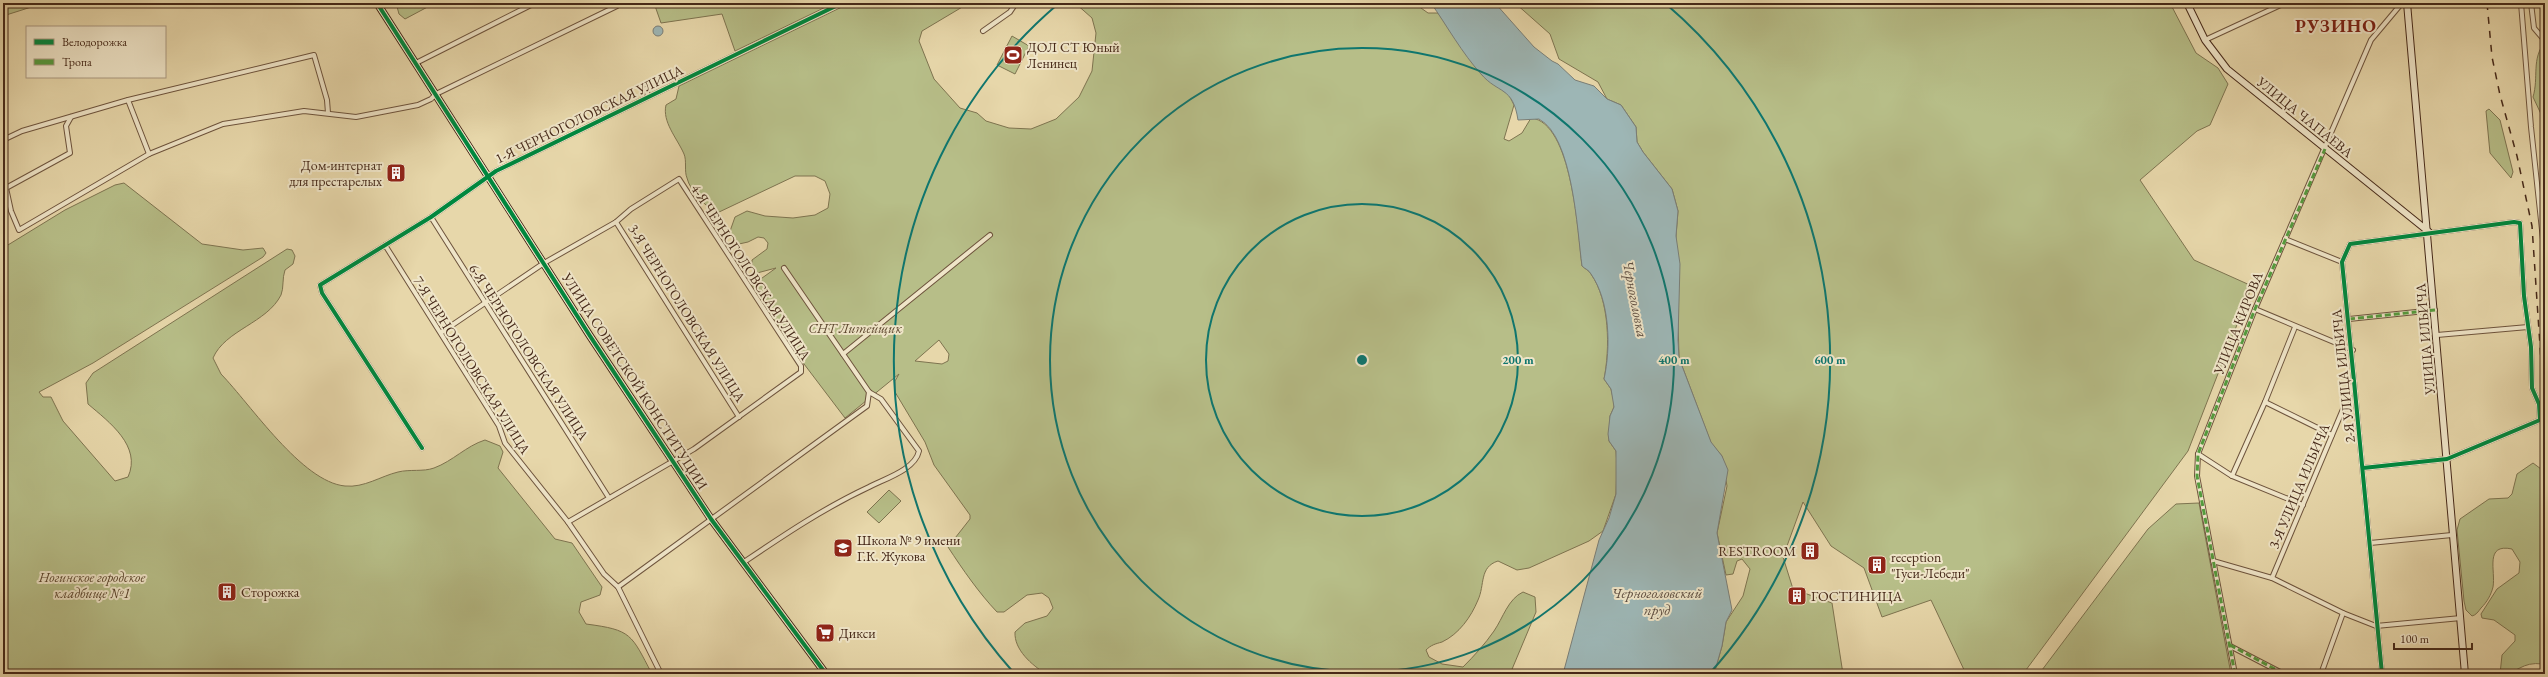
<svg xmlns="http://www.w3.org/2000/svg" width="2548" height="677" viewBox="0 0 2548 677" font-family="'EB Garamond',serif">
  <style>
    .green { fill: #b7be88; stroke: #7e7450; fill-rule: evenodd }
    .water { fill: #9db6b5; stroke: #7a7e77 }
    .lines { fill: none; stroke-linecap: round; stroke-linejoin: round }
    .street-casing { stroke: #6e543d; stroke-width: 6 }
    .secondary-casing { stroke: #462919; stroke-width: 8 }
    .street { stroke: #efe5c8; stroke-width: 4 }
    .secondary { stroke: #efe5c8; stroke-width: 6 }
    .rail { stroke: #462919; stroke-width: 1.5; stroke-dasharray: 7 7; stroke-linecap: butt }
    .quiet { stroke: #549c3e; stroke-width: 3; stroke-dasharray: 6 3; stroke-linecap: butt }
    .cycleway-casing { stroke: #efe5c8; stroke-width: 6 }
    .cycleway { stroke: #00873e; stroke-width: 4 }
    .ring { fill: none; stroke: #0f766e; stroke-width: 2 }
    .labels { text-anchor: middle; stroke-width: 4; stroke-linejoin: round; paint-order: stroke }
    .poi-label { font-size: 14px; fill: #462919; stroke: #efe5c8; text-anchor: start }
    .street-label { font-size: 14px; fill: #462919; stroke: #efe5c8 }
    .park-label { font-size: 14px; font-style: italic; fill: #5d472f; stroke: #efe5c8 }
    .water-label { font-size: 15px; font-style: italic; fill: #5c4c40; stroke: #efe5c8 }
    .district-label { font-size: 18px; font-weight: bold; letter-spacing: 1px; fill: #7a1f14; stroke: #efe5c8 }
    .centre { fill: #0f766e; stroke: #efe5c8; stroke-width: 2 }
    .ring-label { font-size: 12px; text-anchor: middle; font-weight: bold; fill: #0f766e; stroke: #efe5c8; stroke-width: 4; stroke-linejoin: round; paint-order: stroke }
  </style>
  <rect width="100%" height="100%" fill="#e7d7aa"/>
  <filter id="stains"><feTurbulence type="fractalNoise" baseFrequency=".005" numOctaves="4"/><feColorMatrix values="0 0 0 0 .2 0 0 0 0 .09 0 0 0 0 .02 0 0 0 .5 -.17"/></filter>
  <radialGradient id="worn" r=".72"><stop offset=".6" stop-color="#630" stop-opacity="0"/><stop offset="1" stop-color="#630" stop-opacity=".3"/></radialGradient>
  <!-- green -->
  <g class="green">
    <path d="M3 3H44L3 16Z"/>
    <path d="M75 3H114L99 7Z"/>
    <path d="M396 3H435L405 19 399 14Z"/>
    <path d="M654 3H834L735 51 722 14 661 23Z"/>
    <path d="M850 3H969L922 31 919 41 934 79 960 108 977 113 986 121 1009 128 1031 129 1056 119 1079 97 1092 71 1096 33 1092 18 1075 3H1414L1428 13H1438L1482 75 1509 95 1514 105 1504 139 1509 141 1522 133 1531 118C1572 122 1578 233 1582 266 1585 269 1589 270 1591 274 1610 301 1610 349 1604 379L1611 389 1614 402V407L1610 416 1609 441 1616 451 1617 466 1616 494 1603 531 1589 541 1529 568 1517 570 1498 561C1479 567 1485 585 1478 600 1471 617 1459 634 1442 642 1435 644 1431 645 1426 650L1429 657 1442 664 1463 667C1474 656 1485 644 1494 631 1503 618 1508 599 1523 592L1535 597 1536 612 1510 674H1046C1032 665 1014 650 1015 632L1025 623 1047 616 1053 608 1049 598 1042 593 1027 595 1004 612H997C979 593 963 570 948 547L970 519V515L934 465 925 442 895 392V381L899 374 845 418 801 360 751 286 776 268 757 273 752 268V260L767 249 768 243 764 238 758 237 748 242 739 244 729 234 735 217 747 211 765 216 793 218 815 215 828 208 830 194 825 181 815 176H795L717 213C706 207 690 191 687 178 684 171 687 161 684 154 677 138 662 122 666 105L676 99 679 86ZM939 340 949 354 948 361 942 364 915 361Z"/>
    <path d="M1515 3H2170L2196 53 2218 68 2228 84 2210 125 2197 131 2140 180 2194 260 2252 286 2188 451 2023 674H1966L1931 600 1882 617 1864 568 1831 546 1803 502 1783 557 1793 589 1832 603 1843 674H1714L1722 646 1726 622 1743 596 1750 569 1742 559 1737 561 1733 574 1726 575 1717 533 1727 486 1722 456 1711 443 1679 358 1676 236 1678 211 1672 189 1643 152 1637 142 1636 127 1621 105 1607 99 1598 82 1559 59 1550 34Z"/>
    <path d="M1012 36 1029 46 1015 74 997 65Z"/>
    <path d="M2545 42V157L2541 148V114L2533 97C2539 77 2531 59 2545 42Z"/>
    <path d="M2489 109 2500 120 2513 172 2511 178 2490 153 2486 111Z"/>
    <path d="M124 183 202 244 243 250 263 248 266 253 263 257 93 363 39 392 43 397H51L63 421 115 481 128 477C142 446 109 422 88 404L86 383 93 373 287 249 292 250 295 256 293 264 285 270C282 278 284 288 281 295 267 323 225 330 213 358L221 374C251 405 302 482 345 486 364 488 381 476 398 472 410 469 423 472 434 468 453 461 466 446 485 440L500 446 503 452 498 468 555 539 572 543 602 587 600 595 581 602 579 612 586 624C632 630 631 634 652 674H3V248L65 210 115 185Z"/>
    <path d="M2533 463 2545 472V666L2543 664C2521 661 2518 674 2500 674L2502 655 2515 641V635L2494 620 2482 618 2481 614 2497 589 2519 573 2520 562 2512 549C2484 543 2496 571 2493 587 2491 595 2487 602 2481 608 2478 612 2476 615 2472 616L2466 610 2464 601 2457 530 2460 519 2489 499 2508 498 2512 494 2517 474Z"/>
    <path d="M889 490 901 501 879 523 867 512Z"/>
    <path d="M2199 503 2231 674H2039L2148 529 2176 504Z"/>
  </g>
  <!-- water -->
  <g class="water">
    <path d="M1431 3H1495L1534 47 1552 61 1558 64 1575 80 1594 86 1607 99 1621 105 1636 127 1637 142 1643 152 1672 189 1678 211 1676 236 1680 264 1678 340 1679 358 1711 442 1722 456 1728 470 1717 533 1732 610 1726 622 1722 646 1714 674H1563L1599 540 1609 518 1616 494V451L1609 441 1608 434 1610 416 1614 407 1611 389 1604 379C1611 348 1610 301 1591 274 1589 270 1585 269 1582 266 1577 230 1573 137 1539 119L1518 120C1513 86 1498 94 1481 74 1462 53 1447 26 1431 3Z"/>
    <circle cx="658" cy="31" r="5"/>
  </g>
  <g class="lines">
    <defs>
      <g id="street">
        <path d="M2521 3 2531 127 2545 258"/>
        <path d="M2531 3 2534 28 2545 41"/>
        <path d="M983 31 1010 12 1016 3"/>
        <path d="M2205 40 2285 3"/>
        <path d="M416 63 531 5"/>
        <path d="M646 89 648 96"/>
        <path d="M3 140 22 131 128 100"/>
        <path d="M149 154 128 100 314 55 327 100 328 113"/>
        <path d="M3 182 6 188 70 153 66 126 71 117"/>
        <path d="M6 188 11 211 19 230 149 154 223 124 304 111 356 117 418 105 431 99 436 94 617 6 618 3"/>
        <path d="M431 217 609 498"/>
        <path d="M616 222 739 417"/>
        <path d="M2285 239 2342 262"/>
        <path d="M385 245 499 426 505 443 568 522 604 574 618 587 661 674"/>
        <path d="M2255 309 2353 350"/>
        <path d="M2349 319 2435 310"/>
        <path d="M442 332 544 263 616 222 631 209 679 179 801 366V372L694 449 568 522"/>
        <path d="M2437 335 2528 327"/>
        <path d="M843 354 990 235"/>
        <path d="M2265 402 2332 435"/>
        <path d="M422 448 322 293 320 285 431 217 496 171 842 3"/>
        <path d="M2198 454 2232 476 2303 505"/>
        <path d="M2363 468 2447 459 2540 420 2539 404 2532 388 2531 347 2524 296 2520 223 2514 222 2350 244 2342 262 2354 381 2382 674"/>
        <path d="M2232 476 2265 402 2295 327"/>
        <path d="M2370 543 2452 535"/>
        <path d="M2213 561 2272 578 2343 613 2376 626 2461 618"/>
        <path d="M744 562C784 535 824 508 869 487 884 479 915 470 919 451L881 399 869 392 784 268"/>
        <path d="M2272 578 2354 383"/>
        <path d="M618 587 867 406 869 392"/>
        <path d="M2230 646 2284 674"/>
        <path d="M2235 674 2197 476 2198 454 2255 309 2371 40 2402 3"/>
        <path d="M2321 674 2343 613"/>
      </g>
      <g id="secondary">
        <path d="M377 3 590 336 711 519 826 674"/>
        <path d="M2187 3 2205 40 2227 69 2429 232"/>
        <path d="M2407 3 2465 674"/>
      </g>
    </defs>
    <!-- street casing -->
    <use href="#street" class="street-casing"/>
    <!-- secondary casing -->
    <use href="#secondary" class="secondary-casing"/>
    <!-- street -->
    <use href="#street" class="street"/>
    <!-- secondary -->
    <use href="#secondary" class="secondary"/>
    <!-- rail -->
    <path class="rail" d="M2487 3 2492 57 2500 95 2517 156 2532 226 2545 421"/>
    <!-- quiet -->
    <g class="quiet">
      <path d="M2349 319 2435 310"/>
      <path d="M2230 645 2284 674"/>
      <path d="M2235 674 2197 476 2198 454 2255 309 2325 149"/>
    </g>
    <defs>
      <g id="cycleway">
        <path d="M377 3 590 336 711 519 826 674"/>
        <path d="M422 448 322 293 320 285 431 217 496 171 842 3"/>
        <path d="M2363 468 2447 459 2540 420 2539 404 2532 388 2531 347 2524 296 2520 223 2514 222 2350 244 2342 262 2354 381 2382 674"/>
      </g>
    </defs>
    <!-- cycleway casing -->
    <use href="#cycleway" class="cycleway-casing"/>
    <!-- cycleway -->
    <use href="#cycleway" class="cycleway"/>
  </g>
  <!-- distance rings -->
  <g class="ring">
    <circle cx="1362" cy="360" r="156"/>
    <circle cx="1362" cy="360" r="312"/>
    <path d="M1014 673A468 468 0 0 1 1058 4M1666 4A468 468 0 0 1 1710 673"/>
  </g>
  <!-- icons -->
  <defs>
    <symbol id="stadium-square" viewBox="-11 -11 22 22"><rect x="-9" y="-9" width="18" height="18" rx="4" fill="#8f2418" stroke="#efe5c8"/><path d="M0-5a6.5 5 0 1 0 0 10a6.5 5 0 1 0 0-10ZM-3.5-1.8h7v3.6h-7Z" fill="#fff"/></symbol>
    <symbol id="building-square" viewBox="-11 -11 22 22"><rect x="-9" y="-9" width="18" height="18" rx="4" fill="#8f2418" stroke="#efe5c8"/><path d="M-4-6H4V6H1V3H-1V6H-4ZM-2.5-4.3h1.7v1.8h-1.7ZM.8-4.3h1.7v1.8H.8ZM-2.5-1h1.7V.8h-1.7ZM.8-1h1.7V.8H.8Z" fill="#fff"/></symbol>
    <symbol id="school-square" viewBox="-11 -11 22 22"><rect x="-9" y="-9" width="18" height="18" rx="4" fill="#8f2418" stroke="#efe5c8"/><path d="M0-5L7-2L0 1L-7-2ZM-4 1L0 2.5L4 1V4Q0 6-4 4Z" fill="#fff"/></symbol>
    <symbol id="supermarket-square" viewBox="-11 -11 22 22"><rect x="-9" y="-9" width="18" height="18" rx="4" fill="#8f2418" stroke="#efe5c8"/><path d="M-6-5.5h2.5l.6 2H6L4.5 2H-2.5L-4.4-4H-6ZM-1.5 3.2a1.3 1.3 0 1 0 .1 0ZM3 3.2a1.3 1.3 0 1 0 .1 0Z" fill="#fff"/></symbol>
  </defs>
  <g fill-rule="evenodd">
    <use href="#stadium-square" x="1002" y="44" width="22" height="22"/>
    <use href="#building-square" x="385" y="162" width="22" height="22"/>
    <use href="#school-square" x="832" y="537" width="22" height="22"/>
    <use href="#building-square" x="1799" y="540" width="22" height="22"/>
    <use href="#building-square" x="1866" y="554" width="22" height="22"/>
    <use href="#building-square" x="216" y="581" width="22" height="22"/>
    <use href="#building-square" x="1786" y="585" width="22" height="22"/>
    <use href="#supermarket-square" x="814" y="622" width="22" height="22"/>
  </g>
  <g class="labels">
    <!-- poi labels -->
    <g class="poi-label">
      <text x="1027" y="52">ДОЛ СТ Юный<tspan x="1027" dy="16">Ленинец</tspan></text>
      <text x="382" y="170" text-anchor="end">Дом-интернат<tspan x="382" dy="16">для престарелых</tspan></text>
      <text x="857" y="545">Школа № 9 имени<tspan x="857" dy="16">Г.К. Жукова</tspan></text>
      <text x="1796" y="556" text-anchor="end">RESTROOM</text>
      <text x="1891" y="562">reception<tspan x="1891" dy="16">"Гуси-Лебеди"</tspan></text>
      <text x="241" y="597">Сторожка</text>
      <text x="1811" y="601">ГОСТИНИЦА</text>
      <text x="839" y="638">Дикси</text>
    </g>
    <!-- street labels -->
    <g class="street-label">
      <text transform="translate(589 114) rotate(-26)" y="5">1-Я ЧЕРНОГОЛОВСКАЯ УЛИЦА</text>
      <text transform="translate(2305 117) rotate(39)" y="5">УЛИЦА ЧАПАЕВА</text>
      <text transform="translate(751 272) rotate(57)" y="5">4-Я ЧЕРНОГОЛОВСКАЯ УЛИЦА</text>
      <text transform="translate(687 313) rotate(58)" y="5">3-Я ЧЕРНОГОЛОВСКАЯ УЛИЦА</text>
      <text transform="translate(2238 323) rotate(-68)" y="5">УЛИЦА КИРОВА</text>
      <text transform="translate(2425 339) rotate(-95)" y="5">УЛИЦА ИЛЬИЧА</text>
      <text transform="translate(529 352) rotate(57)" y="5">6-Я ЧЕРНОГОЛОВСКАЯ УЛИЦА</text>
      <text transform="translate(472 365) rotate(58)" y="5">7-Я ЧЕРНОГОЛОВСКАЯ УЛИЦА</text>
      <text transform="translate(2343 376) rotate(-96)" y="5">2-Я УЛИЦА ИЛЬИЧА</text>
      <text transform="translate(635 381) rotate(57)" y="5">УЛИЦА СОВЕТСКОЙ КОНСТИТУЦИИ</text>
      <text transform="translate(2299 486) rotate(-67)" y="5">3-Я УЛИЦА ИЛЬИЧА</text>
    </g>
    <!-- park labels -->
    <g class="park-label">
      <text x="855" y="333">СНТ Литейщик</text>
      <text x="92" y="582">Ногинское городское<tspan x="92" dy="16">кладбище №1</tspan></text>
    </g>
    <!-- water labels -->
    <g class="water-label">
      <text transform="translate(1635 299) rotate(79)" y="5">Черноголовка</text>
      <text x="1657" y="598">Черноголовский<tspan x="1657" dy="17">пруд</tspan></text>
    </g>
    <!-- district labels -->
    <g class="district-label">
      <text x="2336" y="32">РУЗИНО</text>
    </g>
  </g>
  <circle cx="1362" cy="360" r="6" class="centre"/>
  <g class="ring-label">
    <text x="1518" y="364">200 m</text>
    <text x="1674" y="364">400 m</text>
    <text x="1830" y="364">600 m</text>
  </g>
  <!-- margin -->
  <rect width="2548" height="677" fill="none" stroke="#e7d7aa" stroke-width="16"/>
  <rect x="4" y="4" width="2540" height="669" fill="none" stroke="#462919" stroke-width="2"/>
  <rect x="8" y="8" width="2532" height="661" fill="none" stroke="#462919"/>
  <!-- legend -->
  <rect x="26" y="26" width="140" height="52" fill="#efe5c8" stroke="#ab9a82"/>
  <rect x="34" y="39" width="20" height="6" fill="#00873e" stroke="#ab9a82"/>
  <text x="62" y="46" font-size="12" fill="#462919">Велодорожка</text>
  <rect x="34" y="59" width="20" height="6" fill="#549c3e" stroke="#ab9a82"/>
  <text x="62" y="66" font-size="12" fill="#462919">Тропа</text>
  <!-- scale -->
  <path d="M2394 643v6h78v-6" fill="none" stroke="#462919" stroke-width="2"/>
  <text x="2400" y="643" font-size="12" fill="#462919" stroke="#efe5c8" stroke-width="3" paint-order="stroke">100 m</text>
  <rect width="100%" height="100%" filter="url(#stains)"/>
  <rect width="100%" height="100%" fill="url(#worn)"/>
</svg>
